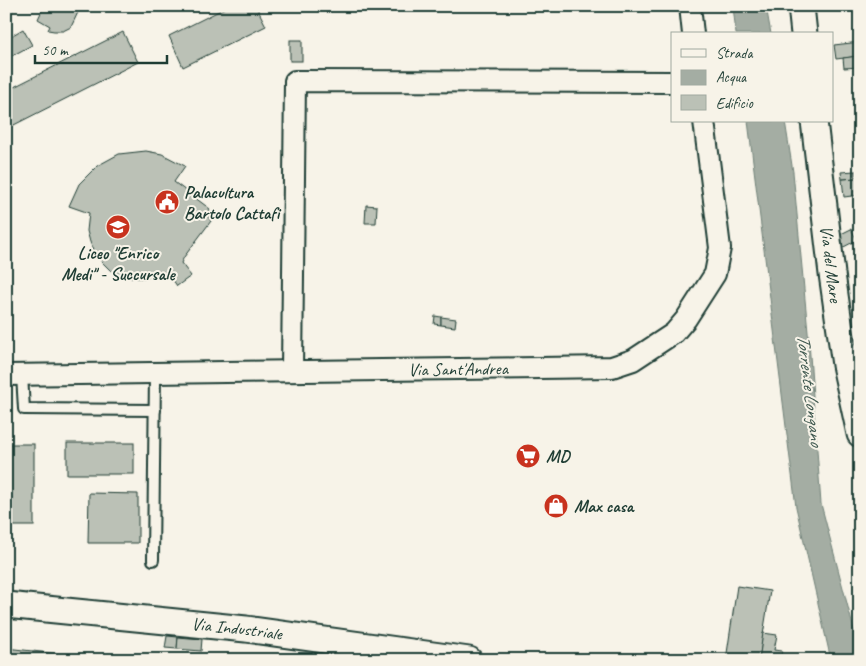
<svg xmlns="http://www.w3.org/2000/svg" width="866" height="666" viewBox="0 0 866 666" font-family="Caveat,sans-serif">
  <style>
    .water { fill: #a4ada3; stroke: #6f8077 }
    .building { fill: #bbc1b6; stroke: #1f3d34 }
    .lines { fill: none; stroke-linecap: round; stroke-linejoin: round }
    .service-casing { stroke: #1f3d34; stroke-width: 14 }
    .minor-casing { stroke: #1f3d34; stroke-width: 24 }
    .tertiary-casing { stroke: #1f3d34; stroke-width: 29 }
    .service { stroke: #f7f3e8; stroke-width: 10 }
    .minor { stroke: #f7f3e8; stroke-width: 20 }
    .tertiary { stroke: #f7f3e8; stroke-width: 25 }
    .labels { text-anchor: middle; stroke-width: 4; stroke-linejoin: round; paint-order: stroke }
    .poi-label { font-size: 18px; font-weight: bold; fill: #1f3d34; stroke: #f7f3e8; text-anchor: start }
    .street-label { font-size: 18px; fill: #1f3d34; stroke: #f7f3e8 }
    .water-label { font-size: 19px; font-style: italic; fill: #405950; stroke: #f7f3e8 }
  </style>
  <rect width="100%" height="100%" fill="#f7f3e8"/>
  <filter id="ink" filterUnits="userSpaceOnUse"><feTurbulence type="fractalNoise" baseFrequency=".02" numOctaves="2"/><feDisplacementMap in="SourceGraphic" scale="10" xChannelSelector="R" yChannelSelector="G"/><feConvolveMatrix kernelMatrix="1 2 1 2 8 2 1 2 1" color-interpolation-filters="sRGB"/></filter>
  <g filter="url(#ink)">
    <!-- water -->
    <g class="water">
      <path d="M733 6H766L771 34H736Z"/>
      <path d="M748 121H785L793 172 809 342 821 504 860 653V660H831L796 507Z"/>
    </g>
    <!-- building -->
    <g class="building">
      <path d="M6 6H11L13 10 6 14Z"/>
      <path d="M44 6H81L71 27 63 31H54L48 30 50 26 38 19Z"/>
      <path d="M229 6H256L266 26 183 67 169 36Z"/>
      <path d="M23 29 32 45 6 59V39Z"/>
      <path d="M123 32 138 62 6 129V91Z"/>
      <rect x="290" y="40" width="12" height="21"/>
      <path d="M860 42V56L836 59 834 45Z"/>
      <path d="M858 56 859 67 844 68 843 58Z"/>
      <path d="M146 151 162 154 185 166 174 182 210 209 208 216 211 221 184 257 181 263 191 276 177 286 167 271 157 275 145 278H134L120 275 110 270 101 261 94 252 90 242 87 231 89 213 69 206 79 184 97 166 119 154Z"/>
      <path d="M860 170V195L844 197 842 179 855 178V171Z"/>
      <path d="M855 171V178L842 179 841 172Z"/>
      <path d="M366 205 377 206 376 223H365Z"/>
      <path d="M851 229 857 240 840 249 839 235Z"/>
      <path d="M435 316 441 317V325L434 324Z"/>
      <path d="M441 317 456 319 455 327 441 325Z"/>
      <rect x="67" y="443" width="67" height="31"/>
      <rect x="6" y="444" width="28" height="82"/>
      <path d="M89 493 138 494V543H88Z"/>
      <path d="M737 586 770 591 759 660H726Z"/>
      <path d="M763 633 777 635 774 650 782 651 780 660H759Z"/>
      <path d="M167 636 178 637 177 649 165 648Z"/>
      <path d="M178 637 202 639 201 651 177 649Z"/>
      <path d="M6 648 102 659V660H6Z"/>
      <path d="M313 655 325 657V660H313Z"/>
    </g>
    <g class="lines">
      <defs>
        <g id="service">
          <path d="M22 375 24 409 155 410"/>
          <path d="M153 560 155 373"/>
        </g>
        <g id="minor">
          <path d="M690 6 693 34"/>
          <path d="M292 371 295 81 672 82"/>
          <path id="s1" d="M6 375 612 367 633 360 674 333 686 319 715 274 720 248 704 121"/>
        </g>
        <g id="tertiary">
          <path d="M801 6 804 34"/>
          <path id="s2" d="M814 121 832 274 845 365 860 434"/>
          <path id="s3" d="M6 605 246 629 469 660"/>
        </g>
      </defs>
      <!-- service casing -->
      <use href="#service" class="service-casing"/>
      <!-- minor casing -->
      <use href="#minor" class="minor-casing"/>
      <!-- tertiary casing -->
      <use href="#tertiary" class="tertiary-casing"/>
      <!-- service -->
      <use href="#service" class="service"/>
      <!-- minor -->
      <use href="#minor" class="minor"/>
      <!-- tertiary -->
      <use href="#tertiary" class="tertiary"/>
    </g>
  </g>
  <!-- icons -->
  <defs>
    <symbol id="civic-disc" viewBox="-11 -11 22 22"><circle r="9.5" fill="#c8321e" stroke="#f7f3e8"/><path d="M-.6-6.5H3V-4.5H.6V-3L4-1V1h2V6H-6V1h2V-1L-.6-3ZM-1.2 2.5V6h2.4V2.5Z" fill="#fff"/></symbol>
    <symbol id="school-disc" viewBox="-11 -11 22 22"><circle r="9.5" fill="#c8321e" stroke="#f7f3e8"/><path d="M0-5L7-2L0 1L-7-2ZM-4 1L0 2.5L4 1V4Q0 6-4 4Z" fill="#fff"/></symbol>
    <symbol id="supermarket-disc" viewBox="-11 -11 22 22"><circle r="9.5" fill="#c8321e" stroke="#f7f3e8"/><path d="M-6-5.5h2.5l.6 2H6L4.5 2H-2.5L-4.4-4H-6ZM-1.5 3.2a1.3 1.3 0 1 0 .1 0ZM3 3.2a1.3 1.3 0 1 0 .1 0Z" fill="#fff"/></symbol>
    <symbol id="shop-disc" viewBox="-11 -11 22 22"><circle r="9.5" fill="#c8321e" stroke="#f7f3e8"/><path d="M-5-2.5h2.3a2.7 3.5 0 0 1 5.4 0H5L5.5 6h-11ZM-1.5-2.5h3a1.5 2.3 0 0 0-3 0Z" fill="#fff"/></symbol>
  </defs>
  <g fill-rule="evenodd">
    <use href="#civic-disc" x="153" y="188" width="28" height="28"/>
    <use href="#school-disc" x="104" y="213" width="28" height="28"/>
    <use href="#supermarket-disc" x="514" y="442" width="28" height="28"/>
    <use href="#shop-disc" x="542" y="492" width="28" height="28"/>
  </g>
  <g class="labels">
    <!-- poi labels -->
    <g class="poi-label">
      <text x="184" y="198">Palacultura<tspan x="184" dy="21">Bartolo Cattafi</tspan></text>
      <text x="118" y="259" text-anchor="middle">Liceo "Enrico<tspan x="118" dy="21">Medi" - Succursale</tspan></text>
      <text x="546" y="462">MD</text>
      <text x="574" y="512">Max casa</text>
    </g>
    <!-- street labels -->
    <g class="street-label">
      <text dy="6" stroke="none"><textPath href="#s2" startOffset="144">Via del Mare</textPath></text>
      <text dy="6" stroke="none"><textPath href="#s1" startOffset="452">Via Sant'Andrea</textPath></text>
      <text dy="6" stroke="none"><textPath href="#s3" startOffset="232">Via Industriale</textPath></text>
    </g>
    <!-- water labels -->
    <g class="water-label">
      <text transform="translate(811 390) rotate(83)" y="7">Torrente Longano</text>
    </g>
  </g>
  <!-- margin -->
  <rect width="866" height="666" fill="none" stroke="#f7f3e8" stroke-width="25"/>
  <rect x="12" y="12" width="841" height="641" fill="none" stroke="#1f3d34" stroke-width="2" filter="url(#ink)"/>
  <!-- legend -->
  <rect x="671" y="32" width="162" height="90" fill="#f7f3e8" stroke="#a1aaa0"/>
  <rect x="681" y="49" width="25" height="8" fill="#f7f3e8" stroke="#a1aaa0"/>
  <text x="716" y="58" font-size="15" fill="#1f3d34">Strada</text>
  <rect x="681" y="70" width="25" height="15" fill="#a4ada3" stroke="#a1aaa0"/>
  <text x="716" y="82" font-size="15" fill="#1f3d34">Acqua</text>
  <rect x="681" y="95" width="25" height="15" fill="#bbc1b6" stroke="#a1aaa0"/>
  <text x="716" y="108" font-size="15" fill="#1f3d34">Edificio</text>
  <!-- scale -->
  <path d="M35 55v8h132v-8" fill="none" stroke="#1f3d34" stroke-width="2.5"/>
  <text x="42" y="55" font-size="15" fill="#1f3d34" stroke="#f7f3e8" stroke-width="4" paint-order="stroke">50 m</text>
</svg>
